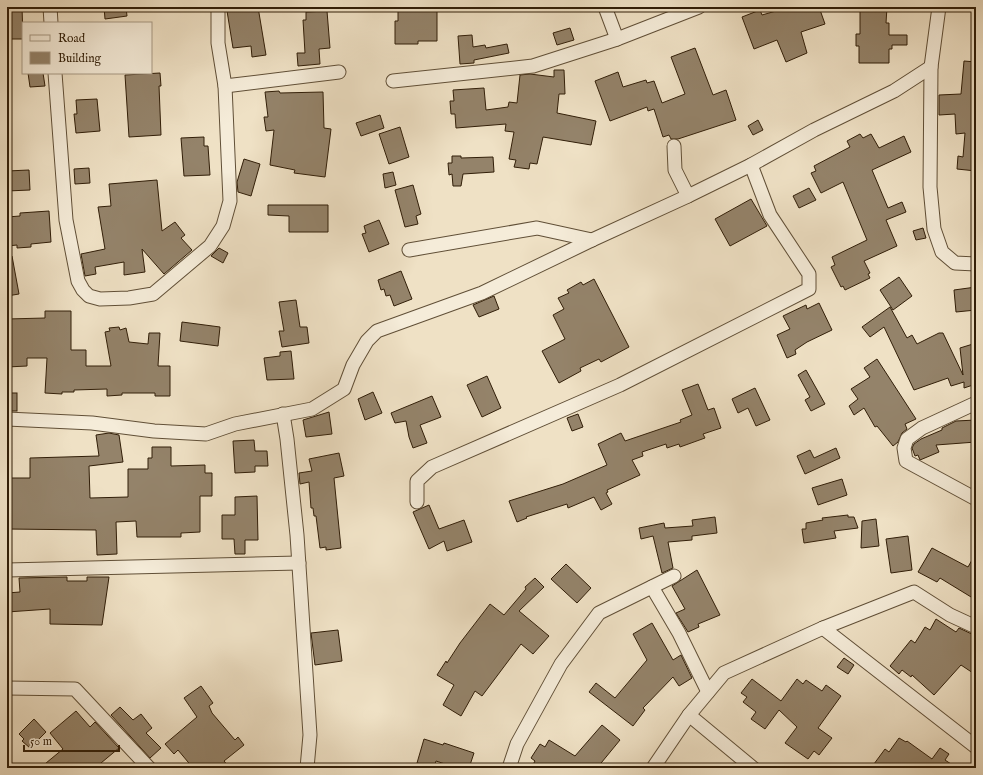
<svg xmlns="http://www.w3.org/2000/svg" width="983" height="775" viewBox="0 0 983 775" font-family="'IM FELL English',serif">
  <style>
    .building { fill: #94836a; stroke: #311e08 }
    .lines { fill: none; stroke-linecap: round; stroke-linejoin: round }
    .street-casing { stroke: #604f37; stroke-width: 15 }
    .street { stroke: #f5ecd9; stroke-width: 13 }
  </style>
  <rect width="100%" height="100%" fill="#efe1c5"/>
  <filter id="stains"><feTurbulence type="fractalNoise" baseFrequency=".005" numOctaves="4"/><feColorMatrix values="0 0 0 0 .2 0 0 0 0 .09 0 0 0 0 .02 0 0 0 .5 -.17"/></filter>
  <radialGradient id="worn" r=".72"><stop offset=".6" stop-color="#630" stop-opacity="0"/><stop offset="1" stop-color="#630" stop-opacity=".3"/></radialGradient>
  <!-- building -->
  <g class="building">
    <path d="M7 7H22L23 39H7Z"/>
    <path d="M104 7H126L127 16 105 19Z"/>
    <path d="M258 7 266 55 252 57 251 46 233 48 227 11Z"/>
    <path d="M398 7H437V41H418V44H395V21H398Z"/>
    <path d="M790 7H819L825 24 801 32 807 53 786 62 777 40 754 49 742 17 760 10 762 15Z"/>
    <path d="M860 7H887L886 23H889V35H907V45H892V49H889V63H859V46H856V34H860Z"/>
    <path d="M327 11 330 48 319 49 320 64 298 66 297 53H305L303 20H306V12Z"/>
    <path d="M570 28 574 40 557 45 553 33Z"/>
    <path d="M472 35 473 47 485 45 486 48 507 44 509 53 474 60V63L460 64 458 36Z"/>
    <path d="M695 48 713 95 726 90 736 120 678 139H671L669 135 663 137 654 109 648 111 647 107 610 121 595 81 618 72 623 87 646 80 647 83 654 81 662 103 685 94 671 57Z"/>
    <path d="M964 61 976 62V171L957 169 958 156 963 157 965 133 956 134 955 114 939 115V95L961 94Z"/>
    <path d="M554 70H564L565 94H559L557 113 596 121 591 145 543 137 537 164 530 163 529 169 514 167 516 160 509 159 514 132 505 131 506 124 456 128 455 114H451L450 101H454L453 90 484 88 486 110 508 107 509 102 517 103 520 75 530 74 554 77Z"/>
    <path d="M28 73H43L45 86 30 87Z"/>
    <path d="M160 73 161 86H159L161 135 129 137 125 75Z"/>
    <path d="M279 91 280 93 323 92 324 128 331 129 325 177 294 173 295 170 270 165 274 130 266 131 264 117H268L265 92Z"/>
    <path d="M97 99 100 131 76 133 74 114H77L76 100Z"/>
    <path d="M380 115 384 128 361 136 356 123Z"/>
    <path d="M758 120 763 130 753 135 748 126Z"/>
    <path d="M400 127 409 157 389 164 379 134Z"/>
    <path d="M860 134 863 138 871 134 879 148 904 136 911 152 872 170 888 208 902 202 906 212 886 220 897 246 864 261 870 273 868 274 870 278 845 290 843 286 841 287 831 267 835 265 832 257 867 240 843 182 821 193 811 173 816 171 814 166 850 147 847 141Z"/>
    <path d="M204 137V146H208L210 175 184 176 181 138Z"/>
    <path d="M452 156H461V158L493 157 494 172 463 174 461 186H453L452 174 449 175 448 163H452Z"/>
    <path d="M244 159 260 164 251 196 238 192 237 182Z"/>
    <path d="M89 168 90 183 75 184 74 169Z"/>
    <path d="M29 170 30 190 7 191V171Z"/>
    <path d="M393 172 396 185 385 188 383 174Z"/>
    <path d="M157 180 162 231 175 222 185 235 181 238 192 250 164 274 142 249 145 272 124 275V262L95 267 96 274 85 276 81 254 105 249 98 207 111 206 109 184Z"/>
    <path d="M413 185 421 214 416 216 418 224 405 227 395 190Z"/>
    <path d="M809 188 816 200 799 208 793 196Z"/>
    <path d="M751 199 767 226 730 246 715 219Z"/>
    <path d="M268 205H328V232H289V216L268 215Z"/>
    <path d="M49 211 51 242 31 244V247L17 248V245L7 246V217L20 216V213Z"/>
    <path d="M379 220 389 244 369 252 362 234 366 233 364 226Z"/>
    <path d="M923 228 926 238 916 240 913 231Z"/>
    <path d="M219 248 228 253 223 263 211 256Z"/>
    <path d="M7 256H12L19 294 7 296Z"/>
    <path d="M401 271 412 299 394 306 390 295 386 296 384 289 381 290 378 280Z"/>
    <path d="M899 277 912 296 893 310 880 290Z"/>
    <path d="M594 279 629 347 601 362 599 359 580 368 581 371 559 383 542 351 565 339 553 315 564 309 558 298 569 293 567 290 581 282 583 285Z"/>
    <path d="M976 287V310L956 312 954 290Z"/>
    <path d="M494 296 499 309 479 317 473 305Z"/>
    <path d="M296 300 300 327H307L309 343 282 347 279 331H284L279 302Z"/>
    <path d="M819 303 832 330 807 342 795 350 796 354 787 358 777 335 790 329 783 316 806 305 807 309Z"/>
    <path d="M890 307 907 338 912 335 917 344 939 333H943L963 375 960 348 973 344 976 353V384L964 388V382L951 386 948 378 914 390 884 327 870 337 862 327Z"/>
    <path d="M45 311H71V350H86V366H111L105 332 110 331 109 328 119 327 120 330 126 328 129 342 148 344 149 333H160L158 366H170V396H155V393H122V395L107 396V389L74 390V392H62V394L45 393 47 358H27V366L7 367V319L45 318Z"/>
    <path d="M182 322 220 327 218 346 180 341Z"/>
    <path d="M291 351 294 379 267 380 264 358 280 356V352Z"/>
    <path d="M877 359 916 419 905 424 907 429 902 433 898 442 893 446 877 426 875 427 864 408 854 415 849 406 858 399 851 389 870 377 864 368Z"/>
    <path d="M806 370 825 404 811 411 805 400 810 397 798 375Z"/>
    <path d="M487 376 501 408 482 417 467 385Z"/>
    <path d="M698 384 708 410 714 408 721 428 703 434 705 438 680 447 679 444 667 448 666 444 642 452 643 456 632 460 640 475 607 490 608 492 606 493 612 504 601 510 594 497 568 508 567 504 526 517 527 518 517 522 509 501 563 484 607 465 598 444 621 433 625 441 681 422 680 420 692 415 682 390Z"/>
    <path d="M755 388 770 420 756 426 748 408 738 413 732 399Z"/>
    <path d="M373 392 382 413 365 420 358 399Z"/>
    <rect x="7" y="393" width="10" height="18"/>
    <path d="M432 396 441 417 420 425 427 443 413 448 409 437 406 421 395 423 391 413Z"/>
    <path d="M329 412 332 434 306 437 303 420Z"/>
    <path d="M578 414 583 427 572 431 567 418Z"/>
    <path d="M976 420V442L936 445 939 452 920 460 918 455 915 456 912 448 914 444 921 439 942 430V428L956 421Z"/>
    <path d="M109 433 119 435 123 462 89 466 90 498 128 497V469H148V458H152V447H171V466L205 465V473H212V496H200V532L181 533V537H137L136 521 116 522 117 554 97 555 96 530 7 529V478H30V458L99 456 96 435Z"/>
    <path d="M254 440 255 451H267L268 466H255V472L235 473 233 441Z"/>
    <path d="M836 448 840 458 805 474 797 456 810 450 814 458Z"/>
    <path d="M339 453 344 476 334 478 341 548 326 550V547L320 548 316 516H314L313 508H311L309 482 300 484 299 473 312 471 309 459Z"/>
    <path d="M842 479 847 495 818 505 812 488Z"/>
    <path d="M257 496 258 540H245V554H235L234 539H222V515H235V497Z"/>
    <path d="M429 505 439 529 464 520 472 542 447 551 444 541 429 549 413 512Z"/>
    <path d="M848 515V517H854L858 528 834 531 836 538 804 543 802 529H806V523L823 520 822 518Z"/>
    <path d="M715 517 717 533 692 536V540L668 542 673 568 662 573 653 536 641 539 639 528 664 523 665 528 693 526 692 520Z"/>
    <path d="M876 519 879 546 861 548 862 521Z"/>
    <path d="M908 536 912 570 891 573 886 539Z"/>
    <path d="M932 548 968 567 976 553V600L940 578 937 582 918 572Z"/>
    <path d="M566 564 591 588 577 603 551 579Z"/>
    <path d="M697 570 720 615 698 624 699 627 688 632 676 613 685 609 672 586Z"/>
    <path d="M67 577V581H87V577H109L102 625 50 624V609L7 612V593L20 592 19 578Z"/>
    <path d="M535 578 544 587 519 611 549 636 533 654 521 644 482 696 475 691 461 716 443 705 454 685 437 675 446 661 447 663 460 643 490 604 504 615 526 589 525 587Z"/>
    <path d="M936 619 956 632 959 628 976 636V675L961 665 934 695 912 675 911 677 902 670 899 674 890 666 911 640 915 643 925 627 930 630Z"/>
    <path d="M652 623 673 660 681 655 692 678 679 686 673 677 643 708 645 710 633 726 589 692 596 683 615 698 647 660 633 634Z"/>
    <path d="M338 630 342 661 315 665 311 633Z"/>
    <path d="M844 658 854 665 848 674 837 667Z"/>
    <path d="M752 679 781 701 797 679 803 684 806 680 822 691 826 685 841 696 818 728 832 738 819 755 814 751 808 759 785 743 797 727 779 710 765 729 751 719 756 712 743 702 747 697 741 693Z"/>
    <path d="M201 686 213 703 209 706 212 713 235 740 238 737 244 745 224 761 230 768H193L178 750 174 754 165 744 197 717 184 698Z"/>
    <path d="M120 707 133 720 141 714 152 728 146 733 161 748 150 758 111 715Z"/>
    <path d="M76 711 90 727 95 722 119 748 95 768H40L63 749 50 733Z"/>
    <path d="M34 719 46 732 30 748 22 741 24 739 19 734Z"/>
    <path d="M602 725 620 740 597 768H531L535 761 531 758 540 744 545 747 549 740 575 756Z"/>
    <path d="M899 738 906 742 907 741 932 759 940 748 949 754 945 760 957 768H871L885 749 889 752Z"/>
    <path d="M424 739 443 745 444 743 474 753 469 768H457L436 761 434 767 417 763Z"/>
  </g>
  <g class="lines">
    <defs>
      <g id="street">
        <path d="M50 7 51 23"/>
        <path d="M605 7 617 39"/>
        <path d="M939 7 931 67 930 187 934 229 942 252 955 263 976 264"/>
        <path d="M55 73 66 220 78 281 83 290 89 296 100 299 129 298 153 294 210 246 223 226 230 201 225 86 218 43V7"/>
        <path d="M393 81 533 66 617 39 699 7"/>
        <path d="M225 86 339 72"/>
        <path d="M674 146 675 170 688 196"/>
        <path d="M409 250 537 228 592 240"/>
        <path d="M976 403 922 428 907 439 904 448 906 461 976 499"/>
        <path d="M283 414 287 439 297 535 310 735 307 768"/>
        <path d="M7 419 92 423 154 431 206 434 235 424 312 409 344 389 353 365 367 341 377 331 482 293 592 240 688 196 751 165 814 130 894 91 931 67"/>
        <path d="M417 502V481L432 467 620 385 809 289V274L770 215 751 165"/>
        <path d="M7 570 299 563"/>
        <path d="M652 587 679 633 708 692"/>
        <path d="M823 628 976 747"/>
        <path d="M7 688 75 689 149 768"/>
        <path d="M689 715 753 768"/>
        <path d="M509 768 517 744 561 664 599 613 674 576"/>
        <path d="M653 768 689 715 724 673 823 628 914 592 950 615 976 627"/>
      </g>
    </defs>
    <!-- street casing -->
    <use href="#street" class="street-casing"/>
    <!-- street -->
    <use href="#street" class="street"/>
  </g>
  <!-- margin -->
  <rect width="983" height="775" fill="none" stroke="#efe1c5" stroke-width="24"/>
  <rect x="8" y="8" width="967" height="759" fill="none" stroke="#311e08" stroke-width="2"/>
  <rect x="12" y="12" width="959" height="751" fill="none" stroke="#311e08"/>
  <!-- legend -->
  <rect x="22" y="22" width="130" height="52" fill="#f5ecd9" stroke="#a79a85"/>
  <rect x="30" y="35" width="20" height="6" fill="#f5ecd9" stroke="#a79a85"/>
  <text x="58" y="42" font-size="12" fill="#311e08">Road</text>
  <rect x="30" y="52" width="20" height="12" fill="#94836a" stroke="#a79a85"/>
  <text x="58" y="62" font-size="12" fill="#311e08">Building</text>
  <!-- scale -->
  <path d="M24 745v6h95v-6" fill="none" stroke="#311e08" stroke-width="2"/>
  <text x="30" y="745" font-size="12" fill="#311e08" stroke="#f5ecd9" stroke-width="3" paint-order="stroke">50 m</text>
  <rect width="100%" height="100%" filter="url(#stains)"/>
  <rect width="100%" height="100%" fill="url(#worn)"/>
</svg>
